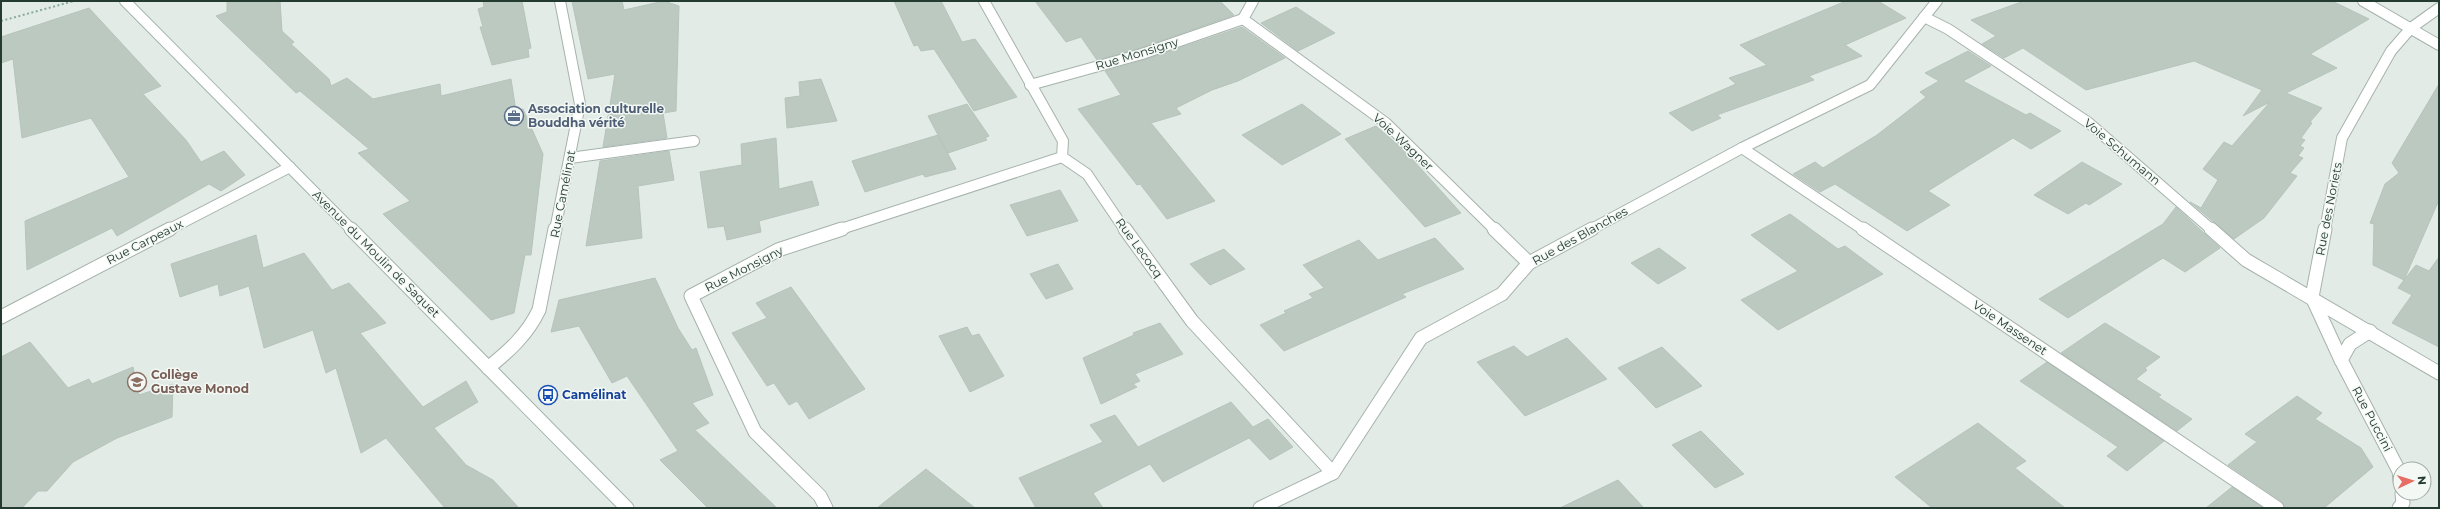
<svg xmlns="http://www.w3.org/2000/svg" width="2440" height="509" viewBox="0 0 2440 509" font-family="Montserrat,sans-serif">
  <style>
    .building { fill: #bbc9c1; stroke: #b6c4bc }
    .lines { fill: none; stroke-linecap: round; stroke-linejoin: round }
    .service-far1-casing { stroke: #a6b3ac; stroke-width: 12 }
    .service-casing { stroke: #a6b3ac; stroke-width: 15 }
    .minor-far1-casing { stroke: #a6b3ac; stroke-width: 12 }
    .minor-casing { stroke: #a6b3ac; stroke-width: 15 }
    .secondary-far1-casing { stroke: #a2b6ac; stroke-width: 12 }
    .secondary-casing { stroke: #a2b6ac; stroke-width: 15 }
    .path { stroke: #86ac99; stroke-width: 2; stroke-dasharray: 2 2.5; stroke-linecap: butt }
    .service-far1 { stroke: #fff; stroke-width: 10 }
    .service { stroke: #fff; stroke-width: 13 }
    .minor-far1 { stroke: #fff; stroke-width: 10 }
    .minor { stroke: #fff; stroke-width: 13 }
    .secondary-far1 { stroke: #fff; stroke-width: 10 }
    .secondary { stroke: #fff; stroke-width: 13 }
    .labels { text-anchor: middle; stroke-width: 3; stroke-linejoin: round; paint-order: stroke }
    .street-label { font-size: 12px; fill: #243b31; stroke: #f3f8f4 }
    .service-label { font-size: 12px; font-weight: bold; fill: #4e5e75; stroke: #f3f8f4; text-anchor: start }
    .education-label { font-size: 12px; font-weight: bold; fill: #785e54; stroke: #f3f8f4; text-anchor: start }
    .transit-label { font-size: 12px; font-weight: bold; fill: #164399; stroke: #f3f8f4; text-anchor: start }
  </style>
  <rect width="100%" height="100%" fill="#e3ebe6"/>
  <!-- building -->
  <g class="building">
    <path d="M227 1H280L282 31 294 42 291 44 329 79 331 86 347 78 373 99 440 84 441 96 511 79 516 111 523 109 543 154 531 255H525L514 313 491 320 383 214 410 201 358 153 369 149 300 91 296 93 216 16 227 12Z"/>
    <path d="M483 1H522L531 48 528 49 529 57 492 65 480 27H483L478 9 484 7Z"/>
    <path d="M572 1H622L624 10 664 1 679 6 676 111 663 113 667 138 603 147 615 74 588 79Z"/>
    <path d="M894 1H941L962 42 975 39 1017 97 974 111 934 49 921 51 918 45 914 46Z"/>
    <path d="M1035 1H1220L1234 15 1140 48 1097 60 1081 37 1066 42Z"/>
    <path d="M1846 1H1878L1906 18 1845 45 1862 56 1809 76 1814 80 1717 115 1721 118 1692 131 1669 113 1736 84 1729 78 1767 65 1740 45Z"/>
    <path d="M2024 1H2332L2369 19 2310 54 2337 68 2286 93 2322 108 2310 122 2312 123 2301 138 2305 140 2300 146 2304 148 2298 156 2303 158 2290 173 2297 176 2264 218 2234 239 2190 202 2201 208 2218 180 2203 169 2224 142 2232 146 2270 102 2243 116 2262 90 2194 61 2086 90 2023 48 2004 58 1982 44 1996 36 1971 20Z"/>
    <path d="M1296 7 1335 33 1298 51 1261 23Z"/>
    <path d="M89 8 161 86 143 94 186 140 201 162 224 151 245 175 221 191 209 184 117 236 112 228 27 270 25 221 129 177 91 118 22 138 13 59 1 63V37Z"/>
    <path d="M1242 27 1285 58 1238 81 1212 90 1176 108 1181 114 1151 123 1215 201 1167 219 1140 184 1137 185 1078 109 1121 95 1105 71 1144 60Z"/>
    <path d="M1968 51 1991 66 1963 81 2026 115 2030 113 2061 131 2031 149 2013 138 1928 191 1950 205 1907 231 1835 184 1820 192 1793 174 1815 162 1823 168 1877 135 1926 97 1920 92 1939 81 1925 73Z"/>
    <path d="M821 79 837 121 787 128 785 98 800 96 799 82Z"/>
    <path d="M2439 84V200L2404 280 2416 265 2429 271 2439 257V347L2392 323 2412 295 2398 288 2404 280 2373 265 2374 224 2370 223 2385 184 2399 173 2392 163Z"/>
    <path d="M967 104 989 136 985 138 987 140 948 153 939 137 956 169 925 177 923 174 865 192 852 161 938 135 928 116Z"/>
    <path d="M1302 104 1341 134 1282 165 1242 135Z"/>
    <path d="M1376 126 1403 149 1461 213 1425 227 1345 139Z"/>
    <path d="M776 138 779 189 812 181 819 205 759 221 761 232 727 240 724 226 708 228 700 172 742 165 741 144Z"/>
    <path d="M669 151 674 180 638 186 642 238 586 246 600 161Z"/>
    <path d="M2082 162 2122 184 2089 205 2086 203 2068 214 2034 195Z"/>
    <path d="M1060 190 1078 221 1027 236 1010 205Z"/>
    <path d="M2176 207 2220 248 2185 272 2163 258 2068 318 2039 299 2163 224Z"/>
    <path d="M1790 214 1838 249 1845 246 1883 274 1778 330 1741 300 1798 271 1751 235Z"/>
    <path d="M256 235 263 268 304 253 332 290 349 283 386 323 360 333 423 407 466 381 478 402 434 428 466 465 493 480 519 508H445L386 438 361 453 336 368 326 373 313 330 264 348 249 286 220 296 218 284 180 297 171 264Z"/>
    <path d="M1435 238 1464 269 1402 294 1406 297 1284 351 1260 325 1286 313 1284 311 1313 298 1309 294 1324 288 1303 265 1359 240 1378 260Z"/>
    <path d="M1659 248 1686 268 1658 284 1631 263Z"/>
    <path d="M1224 249 1245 269 1210 285 1190 264Z"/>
    <path d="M1058 264 1073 289 1046 299 1030 274Z"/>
    <path d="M655 278 678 328 692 350 696 348 713 395 692 403 709 423 695 430 777 508H708L660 460 678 451 627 376 612 383 579 326 551 332 559 300Z"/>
    <path d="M791 287 865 389 809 419 797 401 789 405 774 383 767 386 732 333 767 318 756 303Z"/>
    <path d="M1160 323 1183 354 1135 374 1140 381 1133 384 1137 387 1101 404 1083 358 1134 335 1133 333Z"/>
    <path d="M2105 323 2160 357 2145 368 2147 370 2136 379 2161 395 2158 397 2192 419 2177 431 2061 353Z"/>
    <path d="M967 327 972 336 979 334 1004 376 970 392 939 336Z"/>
    <path d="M1567 338 1607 379 1525 416 1477 362 1514 346 1527 357Z"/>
    <path d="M30 342 68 388 89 379 92 384 133 367 139 395 173 384 172 417 117 438 73 462 47 491H38L22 508H1V357Z"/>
    <path d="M1662 347 1702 386 1656 408 1618 368Z"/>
    <path d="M2047 362 2164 441 2127 471 2107 456 2118 447 2020 381Z"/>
    <path d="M2297 396 2322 413 2315 419 2361 448 2373 467 2324 508H2285L2281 501 2228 465 2257 442 2245 434Z"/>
    <path d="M1231 402 1253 427 1268 419 1293 447 1270 460 1249 438 1163 482 1150 464 1093 493 1103 508H1036L1019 478 1103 442 1090 425 1115 415 1138 447Z"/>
    <path d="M1978 423 2026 461 2015 468 2065 508H1932L1895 477Z"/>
    <path d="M1701 431 1744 474 1715 488 1672 445Z"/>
    <path d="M926 469 975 508H877Z"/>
    <path d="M1618 480 1644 508H1560Z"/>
    <path d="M2232 487 2263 508H2206Z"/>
  </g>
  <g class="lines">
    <defs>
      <g id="service-far1">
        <path d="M1742 148 1864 230"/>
        <path d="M1062 157 1087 174 1125 230"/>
        <path d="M570 158 694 141"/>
      </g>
      <g id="service">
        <path d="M1125 229 1192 321 1333 473"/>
        <path d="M1863 229 2277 508"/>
      </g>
      <g id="minor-far1">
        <path d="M1253 1 1243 19 1386 123 1495 230"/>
        <path d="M2363 1 2439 45"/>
        <path d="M1924 17 1948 29 2089 123 2212 230"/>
        <path d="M1030 85 1142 54 1243 19"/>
        <path d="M168 230 290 167"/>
        <path d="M555 230 580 104 560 1"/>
        <path d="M838 230 1062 157 1063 141 984 1"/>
        <path d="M1590 230 1742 148 1870 85 1937 1"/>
        <path d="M2325 230 2342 138 2391 51 2411 28 2439 8"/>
      </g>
      <g id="minor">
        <path d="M1494 229 1529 263"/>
        <path d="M2211 229 2246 260 2439 373"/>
        <path d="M2312 297 2325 229"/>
        <path d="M2312 297 2341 360"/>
        <path d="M1 317 170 229"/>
        <path d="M2370 331 2350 344 2341 360 2399 471 2400 480"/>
        <path d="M488 368C509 351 527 335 539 310L555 229"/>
        <path d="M826 508 820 496 755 432 691 296 778 250 842 229"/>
        <path d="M1260 508 1333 473 1421 338 1502 294 1529 263 1592 229"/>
        <path d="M2399 508 2403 503 2402 493"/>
      </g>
      <path id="secondary-far1" d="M125 1 352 230"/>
      <path id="secondary" d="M351 229 627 508"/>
    </defs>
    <!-- service-far1 casing -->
    <use href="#service-far1" class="service-far1-casing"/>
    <!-- service casing -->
    <use href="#service" class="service-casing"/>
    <!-- minor-far1 casing -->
    <use href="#minor-far1" class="minor-far1-casing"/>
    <!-- minor casing -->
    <use href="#minor" class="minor-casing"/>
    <!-- secondary-far1 casing -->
    <use href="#secondary-far1" class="secondary-far1-casing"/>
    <!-- secondary casing -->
    <use href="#secondary" class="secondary-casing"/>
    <!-- path -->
    <path class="path" d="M1 21 74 1"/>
    <!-- service-far1 -->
    <use href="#service-far1" class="service-far1"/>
    <!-- service -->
    <use href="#service" class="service"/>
    <!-- minor-far1 -->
    <use href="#minor-far1" class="minor-far1"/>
    <!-- minor -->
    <use href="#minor" class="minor"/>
    <!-- secondary-far1 -->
    <use href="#secondary-far1" class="secondary-far1"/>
    <!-- secondary -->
    <use href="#secondary" class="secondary"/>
  </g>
  <!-- icons -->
  <defs>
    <symbol id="office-ring" viewBox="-11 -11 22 22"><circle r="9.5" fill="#f3f8f4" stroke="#5c6f8a" stroke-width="1.5"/><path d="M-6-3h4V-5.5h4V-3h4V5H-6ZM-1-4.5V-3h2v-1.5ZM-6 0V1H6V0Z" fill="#5c6f8a"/></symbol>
    <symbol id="school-ring" viewBox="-11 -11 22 22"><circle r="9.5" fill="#f3f8f4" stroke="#8d6e63" stroke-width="1.5"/><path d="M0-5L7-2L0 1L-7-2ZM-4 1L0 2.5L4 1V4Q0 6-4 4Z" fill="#8d6e63"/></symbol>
    <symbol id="bus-ring" viewBox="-11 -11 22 22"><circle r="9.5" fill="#f3f8f4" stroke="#1a4fb4" stroke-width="1.5"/><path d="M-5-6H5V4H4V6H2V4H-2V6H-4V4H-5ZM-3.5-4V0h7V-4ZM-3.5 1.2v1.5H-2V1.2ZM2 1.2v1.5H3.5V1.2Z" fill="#1a4fb4"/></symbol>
  </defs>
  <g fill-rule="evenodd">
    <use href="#office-ring" x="503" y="105" width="22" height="22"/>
    <use href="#school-ring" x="126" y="371" width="22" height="22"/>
    <use href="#bus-ring" x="537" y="384" width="22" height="22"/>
  </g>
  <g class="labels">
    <!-- street labels -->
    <g class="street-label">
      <text transform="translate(1137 54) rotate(-17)" y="4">Rue Monsigny</text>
      <text transform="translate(1403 142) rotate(43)" y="4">Voie Wagner</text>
      <text transform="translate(2122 152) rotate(40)" y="4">Voie Schumann</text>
      <text transform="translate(563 194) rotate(-79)" y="4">Rue Camélinat</text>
      <text transform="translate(2329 209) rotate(-79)" y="4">Rue des Noriets</text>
      <text transform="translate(1580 236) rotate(-29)" y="4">Rue des Blanches</text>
      <text transform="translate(145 242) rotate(-27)" y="4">Rue Carpeaux</text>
      <text transform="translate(1139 248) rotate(54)" y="4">Rue Lecocq</text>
      <text transform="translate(376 254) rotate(45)" y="4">Avenue du Moulin de Saquet</text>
      <text transform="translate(744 269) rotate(-27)" y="4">Rue Monsigny</text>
      <text transform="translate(2010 328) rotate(34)" y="4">Voie Massenet</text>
      <text transform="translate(2372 419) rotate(62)" y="4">Rue Puccini</text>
    </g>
    <!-- service labels -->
    <g class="service-label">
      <text x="528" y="113">Association culturelle<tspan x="528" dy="14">Bouddha vérité</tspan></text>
    </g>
    <!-- education labels -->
    <g class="education-label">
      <text x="151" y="379">Collège<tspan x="151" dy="14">Gustave Monod</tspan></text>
    </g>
    <!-- transit labels -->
    <g class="transit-label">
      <text x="562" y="399">Camélinat</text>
    </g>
  </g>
  <!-- border -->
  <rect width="2440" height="509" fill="none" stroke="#243b31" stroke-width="4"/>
  <!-- north arrow -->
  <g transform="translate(2412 481) rotate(86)"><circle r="19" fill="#f3f8f4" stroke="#a0aca6"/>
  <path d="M0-3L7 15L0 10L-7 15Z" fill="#e66e66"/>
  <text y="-6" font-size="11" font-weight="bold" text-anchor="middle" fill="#243b31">N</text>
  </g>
</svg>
